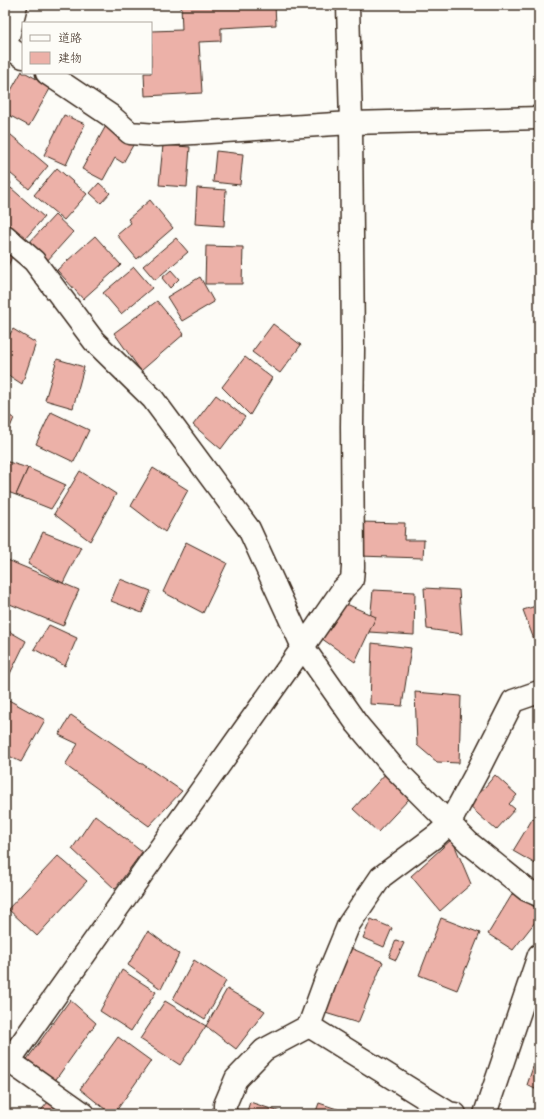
<svg xmlns="http://www.w3.org/2000/svg" width="544" height="1119" viewBox="0 0 544 1119" font-family="Delius,'Klee One',sans-serif">
  <style>
    .building { fill: #ecb1a8; stroke: #3b2a1e }
    .lines { fill: none; stroke-linecap: round; stroke-linejoin: round }
    .street-casing { stroke: #3b2a1e; stroke-width: 25 }
    .secondary-casing { stroke: #3b2a1e; stroke-width: 25 }
    .street { stroke: #fdfcf7; stroke-width: 22 }
    .secondary { stroke: #fdfcf7; stroke-width: 22 }
  </style>
  <rect width="100%" height="100%" fill="#fdfcf7"/>
  <filter id="ink" filterUnits="userSpaceOnUse"><feTurbulence type="fractalNoise" baseFrequency=".025" numOctaves="2"/><feDisplacementMap in="SourceGraphic" scale="8" xChannelSelector="R" yChannelSelector="G"/><feConvolveMatrix kernelMatrix="1 2 1 2 8 2 1 2 1" color-interpolation-filters="sRGB"/></filter>
  <g filter="url(#ink)">
    <!-- building -->
    <g class="building">
      <path d="M181 5H275L276 25 221 28V41L199 42 202 93 145 96 144 73H151V31L182 30Z"/>
      <path d="M22 71 23 73H26L51 87 29 126 5 113V101Z"/>
      <path d="M64 115 85 124 66 165 44 155Z"/>
      <path d="M108 122 137 138 123 163 115 158 103 180 82 169Z"/>
      <path d="M5 130 48 166 29 189 5 169Z"/>
      <path d="M163 145 190 147 187 187 159 185Z"/>
      <path d="M216 151 243 154 240 185 213 182Z"/>
      <path d="M57 168 87 194 64 220 34 195Z"/>
      <path d="M5 177 11 183 5 190Z"/>
      <path d="M99 183 110 193 101 203 90 193Z"/>
      <path d="M11 188 44 217 24 240 5 223V195Z"/>
      <path d="M197 188 226 190 224 226 195 224Z"/>
      <path d="M150 200 173 228 137 259 117 235 131 223 128 219Z"/>
      <path d="M55 215 73 232 46 262 27 245Z"/>
      <path d="M95 236 121 265 83 299 57 270Z"/>
      <path d="M176 238 188 252 155 280 143 266Z"/>
      <path d="M206 246 243 247 242 284H205Z"/>
      <path d="M5 248 14 251 5 274Z"/>
      <path d="M134 267 152 288 121 314 103 293Z"/>
      <path d="M171 270 179 279 170 288 162 278Z"/>
      <path d="M200 277 214 302 182 321 167 297Z"/>
      <path d="M157 301 184 334 141 371 114 333Z"/>
      <path d="M273 324 301 345 280 373 252 352Z"/>
      <path d="M13 329 36 343 22 384 5 373V343Z"/>
      <path d="M245 357 272 378 250 415 222 387Z"/>
      <path d="M57 359 84 367 73 408 45 400Z"/>
      <path d="M216 395 245 417 221 449 193 425Z"/>
      <path d="M51 412 89 430 74 462 36 444Z"/>
      <path d="M5 414 14 418 5 439Z"/>
      <path d="M5 461 28 468 16 495 5 491Z"/>
      <path d="M28 468 66 485 51 509 16 495Z"/>
      <path d="M153 468 188 490 165 532 131 506Z"/>
      <path d="M80 471 116 494 90 541 54 514Z"/>
      <path d="M359 522 405 523 404 540H424L423 558 358 556Z"/>
      <path d="M43 532 81 547 63 583 28 564Z"/>
      <path d="M186 542 227 563 203 613 163 592Z"/>
      <path d="M5 559 79 590 63 626 5 602Z"/>
      <path d="M120 579 151 591 142 613 111 601Z"/>
      <path d="M424 588 459 590 462 634 427 629Z"/>
      <path d="M373 590 415 592 414 635 369 632Z"/>
      <path d="M342 602 376 617 355 662 318 636Z"/>
      <path d="M539 605V653L523 610Z"/>
      <path d="M49 625 77 638 65 666 34 649Z"/>
      <path d="M5 629 26 641 5 684Z"/>
      <path d="M372 643 411 648 402 706 370 704Z"/>
      <path d="M415 692 461 696 459 763 437 762 417 745Z"/>
      <path d="M5 698 45 720 21 762 5 754Z"/>
      <path d="M71 715 182 791 149 826 65 765 78 744 59 735Z"/>
      <path d="M388 771 404 786 400 791 409 799 378 832 353 809Z"/>
      <path d="M495 775 517 795 509 804 515 809 496 830 469 806Z"/>
      <path d="M95 815 142 852 115 889 72 849Z"/>
      <path d="M533 818 539 822V866L513 851Z"/>
      <path d="M452 839 471 884 440 911 411 876Z"/>
      <path d="M58 856 87 881 37 936 8 909Z"/>
      <path d="M513 893 539 910V917L513 950 488 934Z"/>
      <path d="M441 918 480 933 457 990 419 975Z"/>
      <path d="M371 919 392 928 384 947 363 938Z"/>
      <path d="M148 931 179 954 161 989 128 965Z"/>
      <path d="M396 940 404 943 396 960 389 957Z"/>
      <path d="M346 946 383 962 358 1023 322 1012Z"/>
      <path d="M194 960 226 981 205 1019 173 999Z"/>
      <path d="M122 970 156 992 131 1031 100 1011Z"/>
      <path d="M227 989 265 1011 236 1049 206 1026Z"/>
      <path d="M70 1000 96 1023 54 1082 25 1062Z"/>
      <path d="M165 1001 206 1026 180 1065 140 1039Z"/>
      <path d="M118 1037 151 1061 114 1114H111L80 1089Z"/>
      <path d="M539 1049V1091L527 1085Z"/>
      <path d="M48 1102 67 1114H38Z"/>
      <path d="M250 1102 286 1114H246Z"/>
      <path d="M319 1103 352 1114H315Z"/>
    </g>
    <g class="lines">
      <defs>
        <g id="street">
          <path d="M6 46 23 57"/>
          <path d="M47 73 111 116 130 133 157 135 194 133 351 123 539 118"/>
          <path d="M5 236 34 261 94 341 153 399 249 529 303 647 357 724 394 768 469 843 527 890 539 895"/>
          <path d="M309 1026 449 1113 455 1114"/>
          <path d="M5 1060 9 1061 84 1114"/>
          <path d="M9 1061 303 647 343 589 352 580 353 567 352 426 353 350 351 123 348 5"/>
          <path d="M225 1114V1105L236 1079 264 1050 309 1026 325 982 349 924 381 877 437 835 449 824 477 772 513 701 539 692"/>
          <path d="M485 1114 539 955"/>
        </g>
        <path id="secondary" d="M5 49 16 5"/>
      </defs>
      <!-- street casing -->
      <use href="#street" class="street-casing"/>
      <!-- secondary casing -->
      <use href="#secondary" class="secondary-casing"/>
      <!-- street -->
      <use href="#street" class="street"/>
      <!-- secondary -->
      <use href="#secondary" class="secondary"/>
    </g>
  </g>
  <!-- margin -->
  <rect width="544" height="1119" fill="none" stroke="#fdfcf7" stroke-width="20"/>
  <rect x="10" y="10" width="524" height="1099" fill="none" stroke="#3b2a1e" stroke-width="1.5" filter="url(#ink)"/>
  <!-- legend -->
  <rect x="22" y="22" width="130" height="52" fill="#fdfcf7" stroke="#afa8a0"/>
  <rect x="30" y="35" width="20" height="6" fill="#fdfcf7" stroke="#afa8a0"/>
  <text x="58" y="42" font-size="12" fill="#3b2a1e">道路</text>
  <rect x="30" y="52" width="20" height="12" fill="#ecb1a8" stroke="#afa8a0"/>
  <text x="58" y="62" font-size="12" fill="#3b2a1e">建物</text>
</svg>
